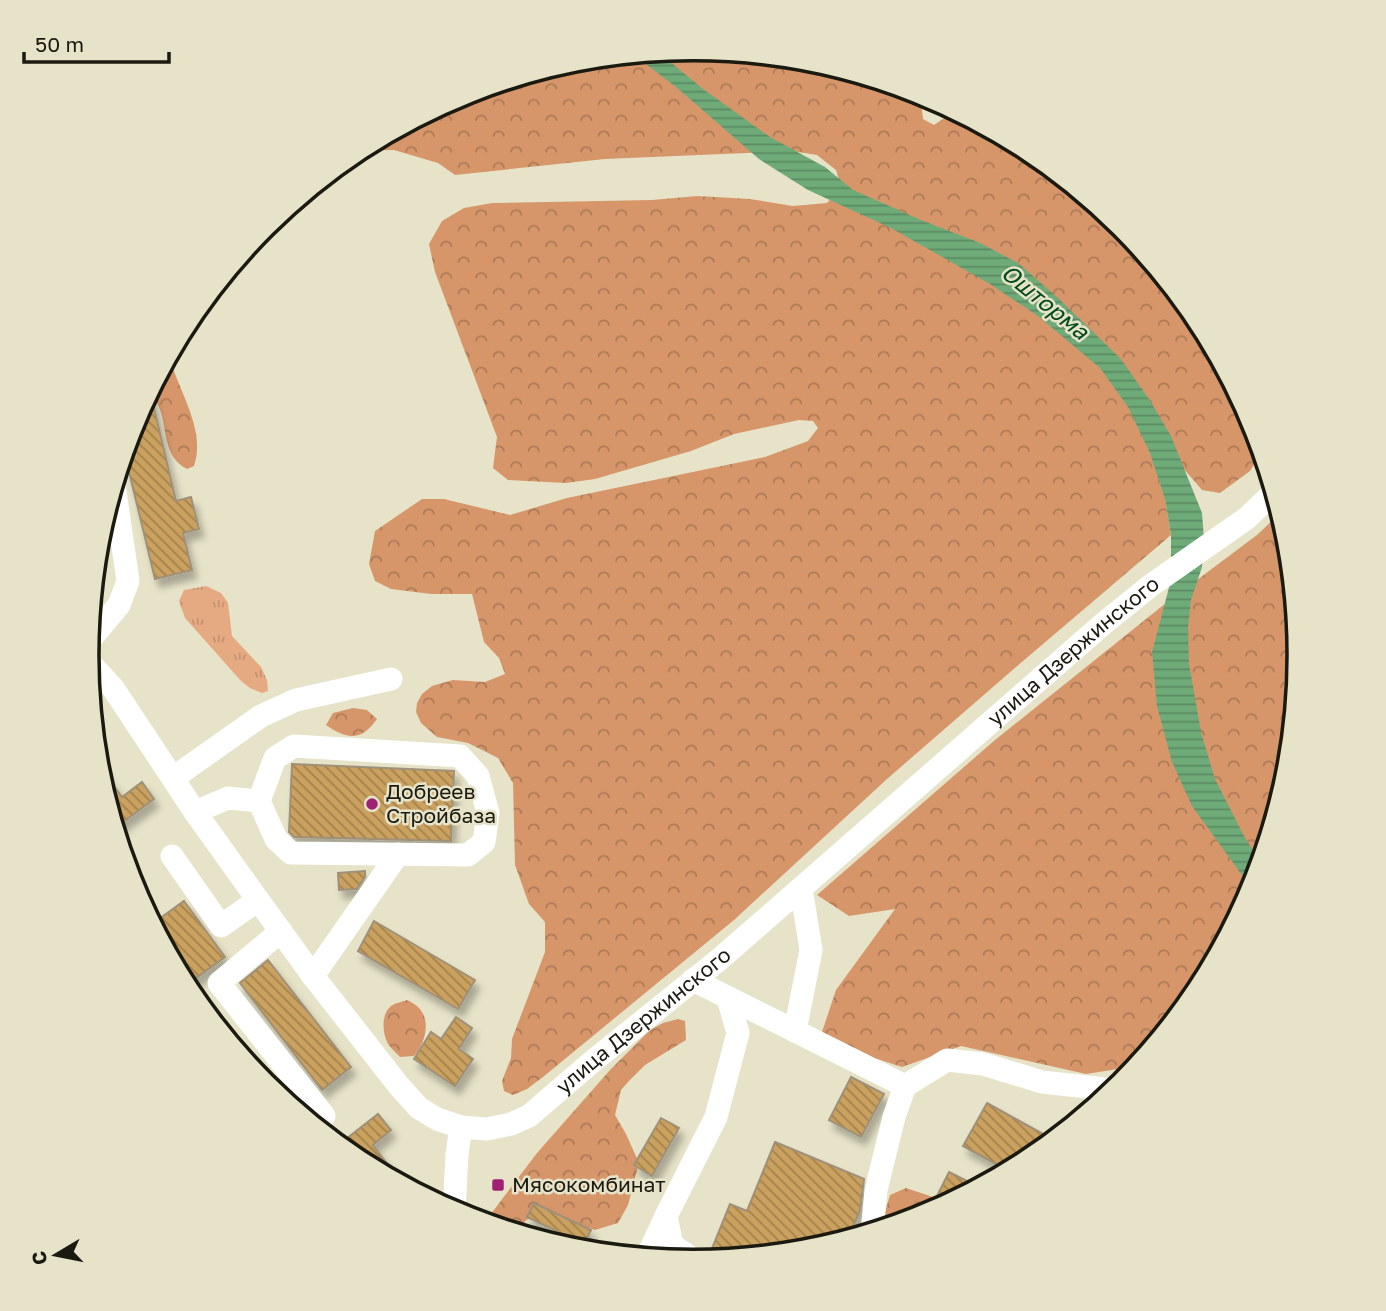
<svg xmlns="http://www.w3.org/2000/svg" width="1386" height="1311" viewBox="0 0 1386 1311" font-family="'Golos Text',sans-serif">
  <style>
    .grass { fill: url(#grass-tufts) }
    .forest { fill: url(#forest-crowns) }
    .water { fill: url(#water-rules) }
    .building { fill: url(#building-back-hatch); stroke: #9f9079; stroke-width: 2; filter: url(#shadow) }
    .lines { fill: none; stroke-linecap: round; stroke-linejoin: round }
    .minor { stroke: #fff; stroke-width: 23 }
    .poi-dot { fill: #a02073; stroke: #e6e3c8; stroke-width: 2.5 }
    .labels { text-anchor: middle; stroke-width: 5; stroke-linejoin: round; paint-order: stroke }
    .street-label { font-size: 21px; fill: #1b1a10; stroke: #e6e3c8 }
    .poi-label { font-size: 21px; fill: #1b1a10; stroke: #e6e3c8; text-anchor: start }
    .water-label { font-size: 23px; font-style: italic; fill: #034b1c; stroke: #e6e3c8 }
    .rim { fill: none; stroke: #1b1a10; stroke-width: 3.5 }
  </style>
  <defs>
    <pattern id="grass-tufts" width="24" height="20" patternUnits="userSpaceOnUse" patternTransform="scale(1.75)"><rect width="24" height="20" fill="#e5aa82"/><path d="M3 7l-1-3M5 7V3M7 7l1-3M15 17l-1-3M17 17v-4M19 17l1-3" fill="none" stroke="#c4926f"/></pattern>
    <pattern id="forest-crowns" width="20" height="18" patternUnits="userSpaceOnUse" patternTransform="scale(1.75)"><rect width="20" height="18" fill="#d6966a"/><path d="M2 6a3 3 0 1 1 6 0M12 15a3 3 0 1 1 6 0" fill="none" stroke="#ad7a56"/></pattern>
    <pattern id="water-rules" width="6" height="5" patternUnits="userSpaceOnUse" patternTransform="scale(1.75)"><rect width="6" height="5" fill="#6fab79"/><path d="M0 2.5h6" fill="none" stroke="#5a8a62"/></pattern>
    <pattern id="building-back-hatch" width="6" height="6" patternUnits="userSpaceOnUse" patternTransform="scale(1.75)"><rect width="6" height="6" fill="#caa15f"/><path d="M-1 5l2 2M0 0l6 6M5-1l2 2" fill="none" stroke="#a3824d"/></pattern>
    <filter id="shadow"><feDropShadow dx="4.5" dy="8" stdDeviation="3.5" flood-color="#0004"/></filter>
  </defs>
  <rect width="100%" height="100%" fill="#e6e3c8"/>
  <!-- grass -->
  <path class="grass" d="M206 586 221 593 228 603 232 636 261 667 267 680 268 691 262 693 250 688 241 681 185 618 179 601 184 590Z"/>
  <!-- forest -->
  <g class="forest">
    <path d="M693 49 812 61 920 94 923 119 934 125 955 111 1030 151 1122 227 1198 319 1253 424 1262 452 1250 471 1220 493 1202 490 1183 468 1172 465 1165 499 1171 535 1016 667 887 779 734 920 543 1077 527 1089 513 1095 504 1091 502 1081 511 1058 512 1039 545 952V922L529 904 515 865 513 783 498 758 468 743 437 737 421 723 416 712 417 703 422 694 432 686 453 680 485 682 505 674 499 658 484 642 472 594H431L391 589 375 581 369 564 375 531 422 499H444L510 515 567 498 765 457 808 441 818 428 813 421 799 420 734 434 691 451 595 479 566 483 508 480 493 468 497 437 435 272 429 244 442 221 464 208 492 203 652 200 697 196 750 199 793 206 827 203 841 187 836 170 817 155 792 151 605 159 455 175 438 163 394 150 356 151 461 95 575 61Z"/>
    <path d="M169 355C177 389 207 430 194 466L187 469C162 456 168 429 159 407 157 402 152 397 149 392Z"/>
    <path d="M1280 513 1288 538 1299 656 1288 774 1253 888 1197 993 1137 1066 1086 1074 961 1046 902 1067 862 1054 821 1035 836 990 895 909 849 916 817 895 995 740 1161 607 1257 535Z"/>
    <path d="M353 708 367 710 377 719C362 741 347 740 326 725L333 713Z"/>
    <path d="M407 1000C411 1002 415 1004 418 1007 432 1020 425 1044 414 1056L400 1057C396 1053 391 1048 388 1044 382 1033 381 1014 391 1006 395 1003 402 1002 407 1000Z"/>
    <path d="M678 1019 685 1021 686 1040 645 1065 628 1082 621 1090 615 1115 626 1134 639 1163 628 1205 618 1223 595 1230 540 1212 525 1221 521 1234 484 1223 537 1153 610 1070 650 1030 663 1023Z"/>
    <path d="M906 1188 930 1196 946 1205 925 1216 880 1229 890 1195Z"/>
  </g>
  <!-- water -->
  <path class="water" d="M658 52 703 89 770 137 825 167 853 190 921 220 980 243 1018 263 1058 298 1120 358 1149 399 1171 436 1202 513 1204 539 1202 567 1191 600 1188 628 1189 664 1201 732 1215 779 1245 838 1261 862 1252 889 1192 806 1172 762 1157 706 1152 652 1171 580V535L1165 499 1150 453 1128 407 1100 368 1038 316 990 284 891 228 808 190 759 159 676 87 634 55Z"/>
  <!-- building -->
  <g class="building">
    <path d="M150 391 176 501 191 497 199 529 183 533 192 570 155 579 124 451 133 423Z"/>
    <path d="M97 763 122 797 142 782 154 799 115 828 98 773Z"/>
    <path d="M292 764 454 771 451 841 294 837 289 832Z"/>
    <path d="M365 871V877L357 889 339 890 338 873Z"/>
    <path d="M184 901 225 957 185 986 152 924Z"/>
    <path d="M374 921 475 980 458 1009 358 951Z"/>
    <path d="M268 960 351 1067 322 1090 240 983Z"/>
    <path d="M456 1017 472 1028 459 1049 473 1059 455 1086 414 1059 431 1032 441 1039Z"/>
    <path d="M851 1077 884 1094 861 1137 829 1120Z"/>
    <path d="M987 1103 1054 1140 1030 1160 1009 1171 963 1146Z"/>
    <path d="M378 1114 391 1130 373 1145 404 1186 356 1160 344 1150 345 1149 341 1143Z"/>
    <path d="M661 1118 679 1128 652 1176 634 1165Z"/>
    <path d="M775 1142 864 1179 860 1210 848 1239 811 1250 730 1258 711 1251 730 1204 747 1211Z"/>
    <path d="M949 1172 979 1187 928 1214Z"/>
    <path d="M534 1203 591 1230 584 1244 527 1217Z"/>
  </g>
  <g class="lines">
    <!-- minor -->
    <g class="minor">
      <path d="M88 642 119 605 128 581 114 485"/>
      <path id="s1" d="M87 660 113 688 195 812 258 900 313 976 399 1086 419 1108 437 1119 461 1127 487 1129 511 1124 529 1116 593 1061 721 958 1103 624 1150 586 1247 518 1274 492"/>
      <path d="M173 778 261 716 296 700 391 679"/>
      <path d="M195 812 228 798 259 801 276 839 291 853 468 855 484 842 488 813 478 776 460 756 294 746 275 758 259 801"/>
      <path d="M172 856 221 926 258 900"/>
      <path d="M281 931 219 983 324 1116"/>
      <path d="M313 976 398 854"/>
      <path d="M693 980 905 1086"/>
      <path d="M795 1031 811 950 801 888"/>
      <path d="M454 1212 457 1154 461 1127"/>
      <path d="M872 1232 876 1190 894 1117 905 1086 947 1060 983 1064 1042 1082 1115 1090"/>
      <path d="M647 1257 666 1216"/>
      <path d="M697 1262 672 1245 666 1216 716 1117 738 1033 728 998"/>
    </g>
  </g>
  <!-- markers -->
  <g class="poi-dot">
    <circle cx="372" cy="804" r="7"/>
    <rect x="491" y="1178" width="14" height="14" rx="3.5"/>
  </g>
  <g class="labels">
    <!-- street labels -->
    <g class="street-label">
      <text dy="7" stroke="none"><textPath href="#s1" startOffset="1391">улица Дзержинского</textPath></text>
      <text dy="7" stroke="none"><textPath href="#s1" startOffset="824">улица Дзержинского</textPath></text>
    </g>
    <!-- poi labels -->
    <g class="poi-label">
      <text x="386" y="799">Добреев<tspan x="386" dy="24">Стройбаза</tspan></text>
      <text x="512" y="1192">Мясокомбинат</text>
    </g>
    <!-- water labels -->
    <g class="water-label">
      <text transform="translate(1045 302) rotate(39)" y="8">Ошторма</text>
    </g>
  </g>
  <!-- crop -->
  <path d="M0 0H1386V1311H0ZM99 655a594 594 0 1 1 1188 0a594 594 0 1 1-1188 0Z" fill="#e6e3c8" fill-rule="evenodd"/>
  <path class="rim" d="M99 655a594 594 0 1 1 1188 0a594 594 0 1 1-1188 0Z"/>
  <!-- north arrow -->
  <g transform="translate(56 1255) rotate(260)" stroke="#e6e3c8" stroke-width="5" paint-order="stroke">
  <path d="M0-5L12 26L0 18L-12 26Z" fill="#1b1a10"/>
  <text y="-10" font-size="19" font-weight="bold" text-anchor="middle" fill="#1b1a10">С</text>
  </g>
  <!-- scale -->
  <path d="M24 52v10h145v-10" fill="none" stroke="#1b1a10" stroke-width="3.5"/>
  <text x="35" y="52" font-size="21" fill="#1b1a10" stroke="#e6e3c8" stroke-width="5" paint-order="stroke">50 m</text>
</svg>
